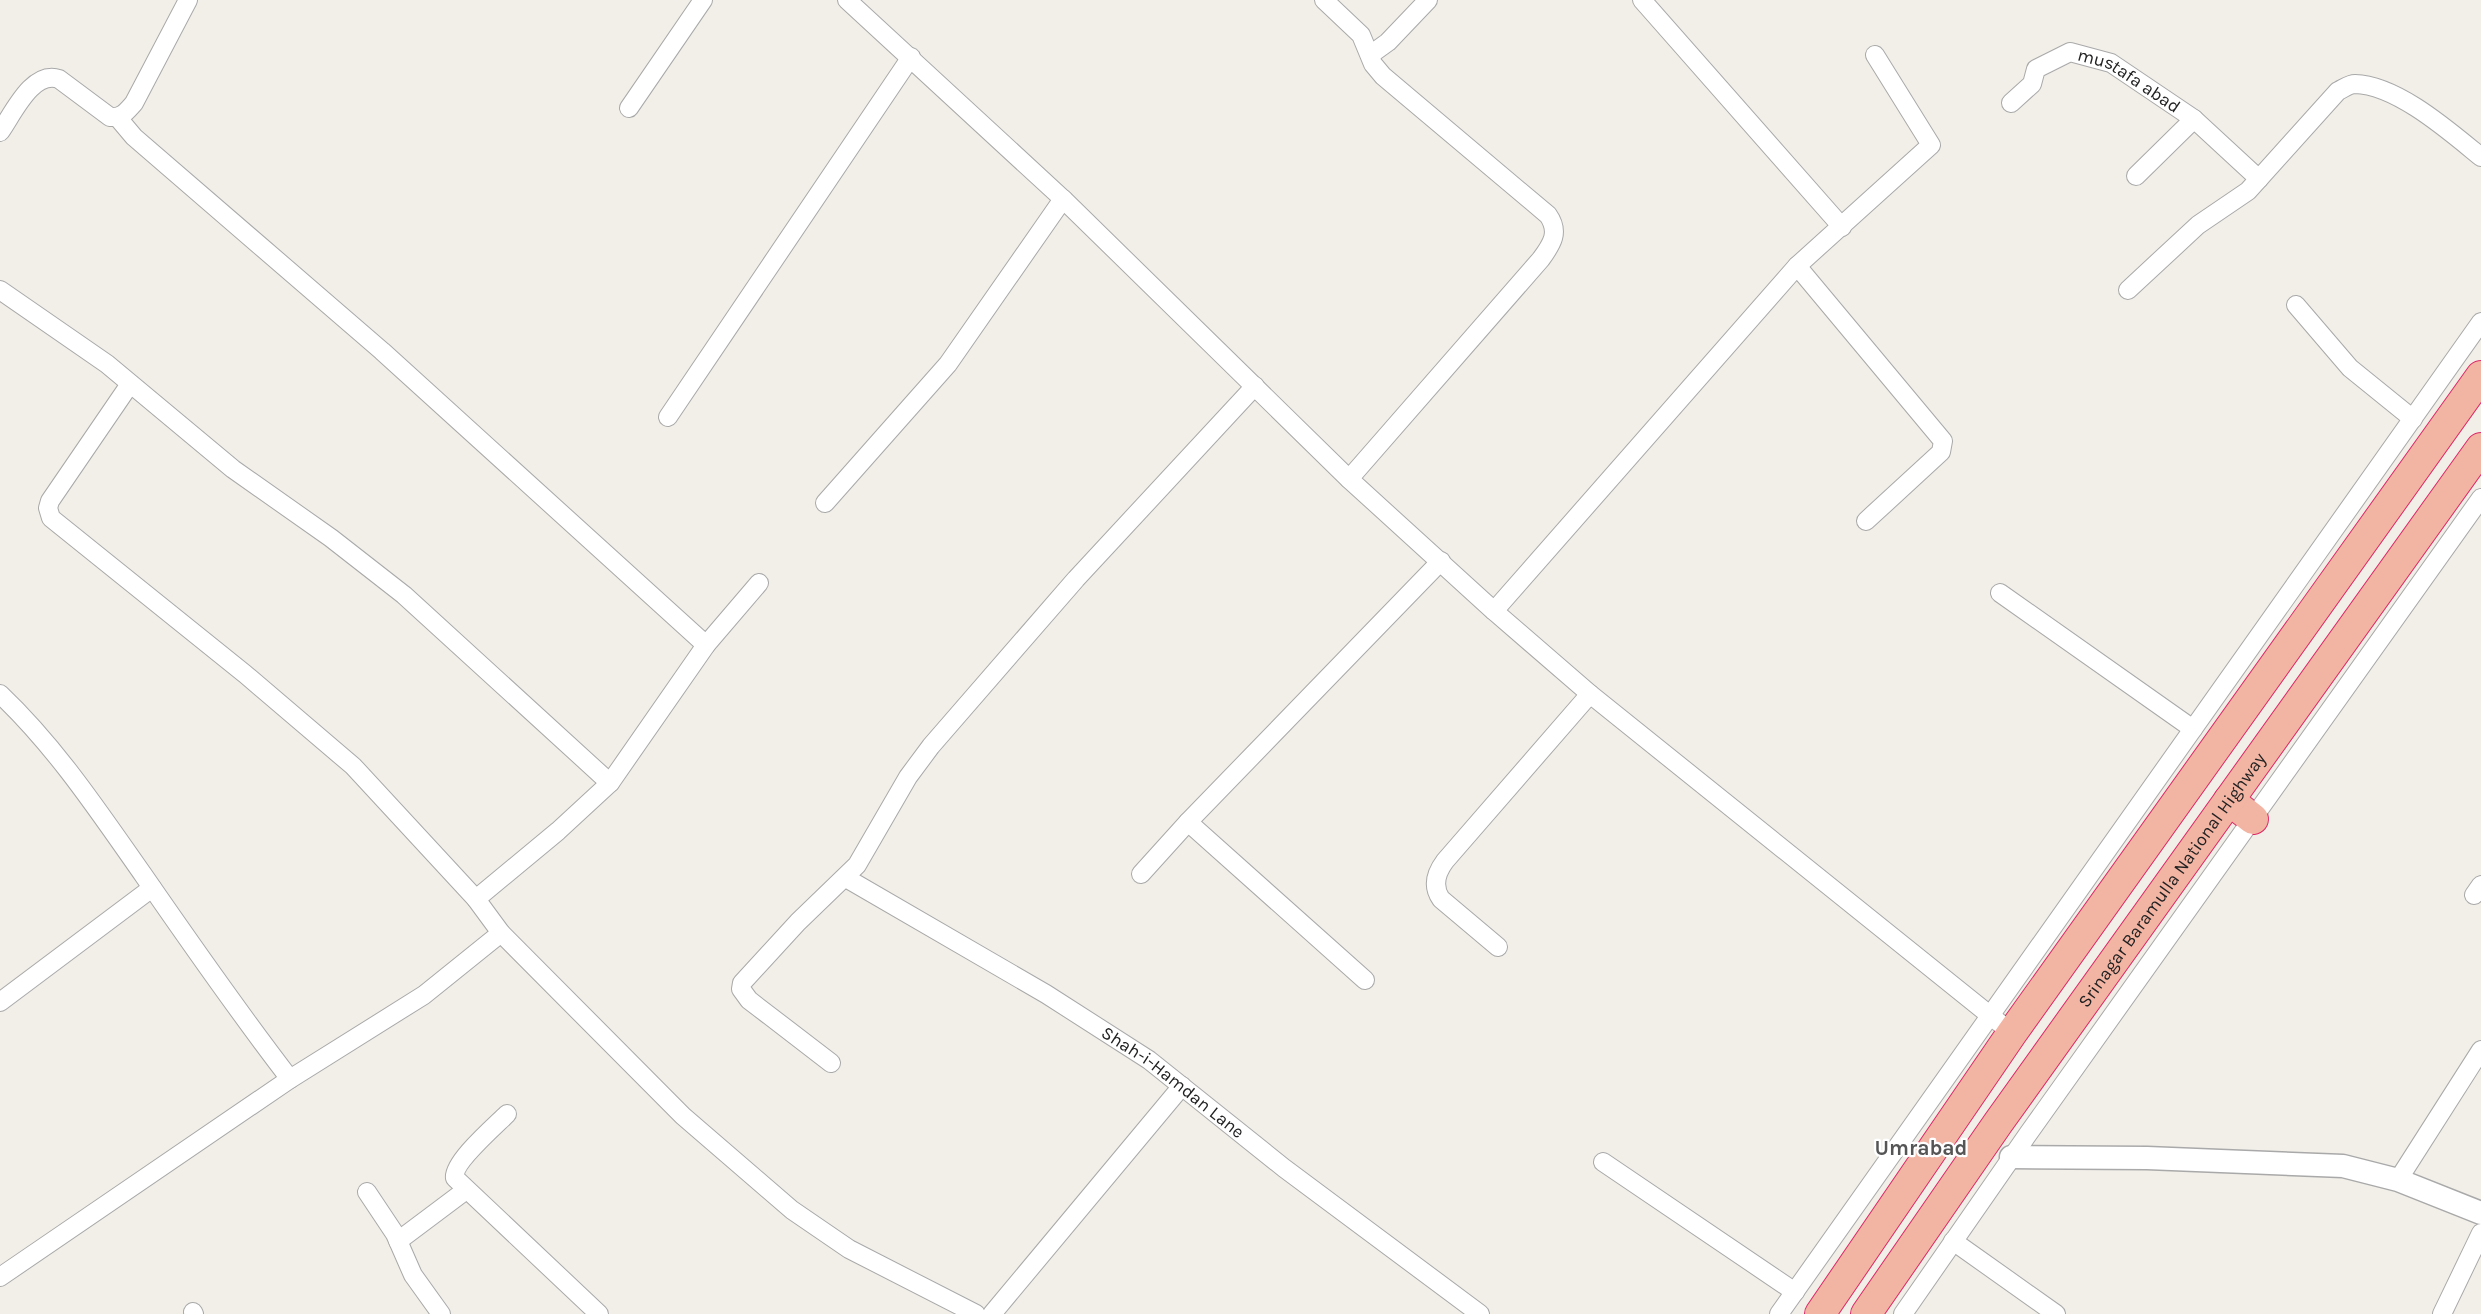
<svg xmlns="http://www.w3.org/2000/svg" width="2481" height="1314" viewBox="0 0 2481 1314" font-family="Karla,sans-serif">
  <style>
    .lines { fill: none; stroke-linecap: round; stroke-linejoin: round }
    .minor-casing { stroke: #a9a9a9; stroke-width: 20 }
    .tertiary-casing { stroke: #a9a9a9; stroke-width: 25 }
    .trunk-casing { stroke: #dc2a67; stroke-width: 32 }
    .minor { stroke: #fff; stroke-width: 18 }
    .tertiary { stroke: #fff; stroke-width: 22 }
    .trunk { stroke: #f2b4a3; stroke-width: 30 }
    .labels { text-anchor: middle; stroke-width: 4.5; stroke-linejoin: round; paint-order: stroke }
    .street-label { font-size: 18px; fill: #222; stroke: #fff }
    .quarter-label { font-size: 21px; font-weight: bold; fill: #555; stroke: #fff }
  </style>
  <rect width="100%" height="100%" fill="#f2efe9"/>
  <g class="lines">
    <defs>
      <g id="minor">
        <path d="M847 0 1063 199 1349 479 1494 611 1590 694 2012 1033"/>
        <path d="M1324 0 1361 35 1373 64 1383 76 1548 215C1560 232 1552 244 1541 259L1349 479"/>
        <path d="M1642 0 1842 227"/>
        <path d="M1370 55 1388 42 1428 0"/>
        <path id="s1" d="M2011 103 2032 84 2036 69 2070 52 2111 63 2194 119 2259 179"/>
        <path d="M629 108 703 0"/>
        <path d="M118 118 134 137 382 351 706 645"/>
        <path d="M0 132C13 114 32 70 59 79L110 117C122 118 126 112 134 103L188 0"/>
        <path d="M2136 176 2194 119"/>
        <path d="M1797 266 1943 441 1941 452 1866 521"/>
        <path d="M0 290 107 364 233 469 331 538 404 595 610 783"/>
        <path d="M2128 290 2198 225 2248 191 2338 91C2343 89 2349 84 2355 84 2397 85 2449 131 2481 157"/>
        <path d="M2296 305 2350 368 2413 419"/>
        <path d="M130 384 50 501 48 508 51 518 245 674 353 766 476 899 501 933 683 1116 792 1210 849 1249 976 1314"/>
        <path d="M668 417 911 57"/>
        <path d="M825 503 948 364 1063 199"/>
        <path d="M2000 593 2193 729"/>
        <path d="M1494 611 1797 266 1931 145 1875 55"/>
        <path d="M0 694C56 747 99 812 144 876 191 944 239 1013 290 1079"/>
        <path d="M1188 822 1365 980"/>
        <path d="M1141 874 1188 822 1441 561"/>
        <path id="s2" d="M846 878 1046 994 1149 1060 1284 1168 1480 1314"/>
        <path d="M2474 895 2481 885"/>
        <path d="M476 899 558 831 610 783 706 645 759 583"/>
        <path d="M1498 947 1441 899C1432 886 1436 873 1445 861L1590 694"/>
        <path d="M0 1002 152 888"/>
        <path d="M831 1063 749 1000 741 989 742 983 798 922 857 865 908 777 931 746 1076 579 1255 386"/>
        <path d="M507 1114C495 1126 452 1163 455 1178L599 1314"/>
        <path d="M1603 1162 1795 1292"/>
        <path d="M2398 1180 2481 1050"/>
        <path d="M367 1192 395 1234 413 1275 441 1314"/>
        <path d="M398 1241 466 1190"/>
        <path d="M1953 1241 2056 1314"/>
        <path d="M0 1277 290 1079 424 995 501 933"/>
        <path d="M193 1312 194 1314"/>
        <path d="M992 1314 1182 1086"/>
        <path d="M1779 1314 2481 322"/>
        <path d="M1903 1314 2028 1134 2481 498"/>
        <path d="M2442 1314 2481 1233"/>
      </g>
      <path id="tertiary" d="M2011 1157 2147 1158 2343 1166 2398 1180 2481 1213"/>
      <g id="trunk">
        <path d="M2229 800 2253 819"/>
        <path d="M1820 1314 2012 1033 2481 376"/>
        <path id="s3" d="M1866 1314 1998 1123 2481 448"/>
      </g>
    </defs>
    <!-- minor casing -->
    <use href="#minor" class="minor-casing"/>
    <!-- tertiary casing -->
    <use href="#tertiary" class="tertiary-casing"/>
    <!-- trunk casing -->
    <use href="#trunk" class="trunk-casing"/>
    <!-- minor -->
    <use href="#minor" class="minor"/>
    <!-- tertiary -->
    <use href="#tertiary" class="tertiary"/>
    <!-- trunk -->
    <use href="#trunk" class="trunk"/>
  </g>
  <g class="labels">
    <!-- street labels -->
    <g class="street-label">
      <text dy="6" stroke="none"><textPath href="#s1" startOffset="148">mustafa abad</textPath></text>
      <text dy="6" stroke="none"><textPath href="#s3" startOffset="531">Srinagar Baramulla National Highway</textPath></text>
      <text dy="6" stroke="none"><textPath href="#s2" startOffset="386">Shah-i-Hamdan Lane</textPath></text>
    </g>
    <!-- quarter labels -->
    <g class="quarter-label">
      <text x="1921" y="1155">Umrabad</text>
    </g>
  </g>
</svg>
